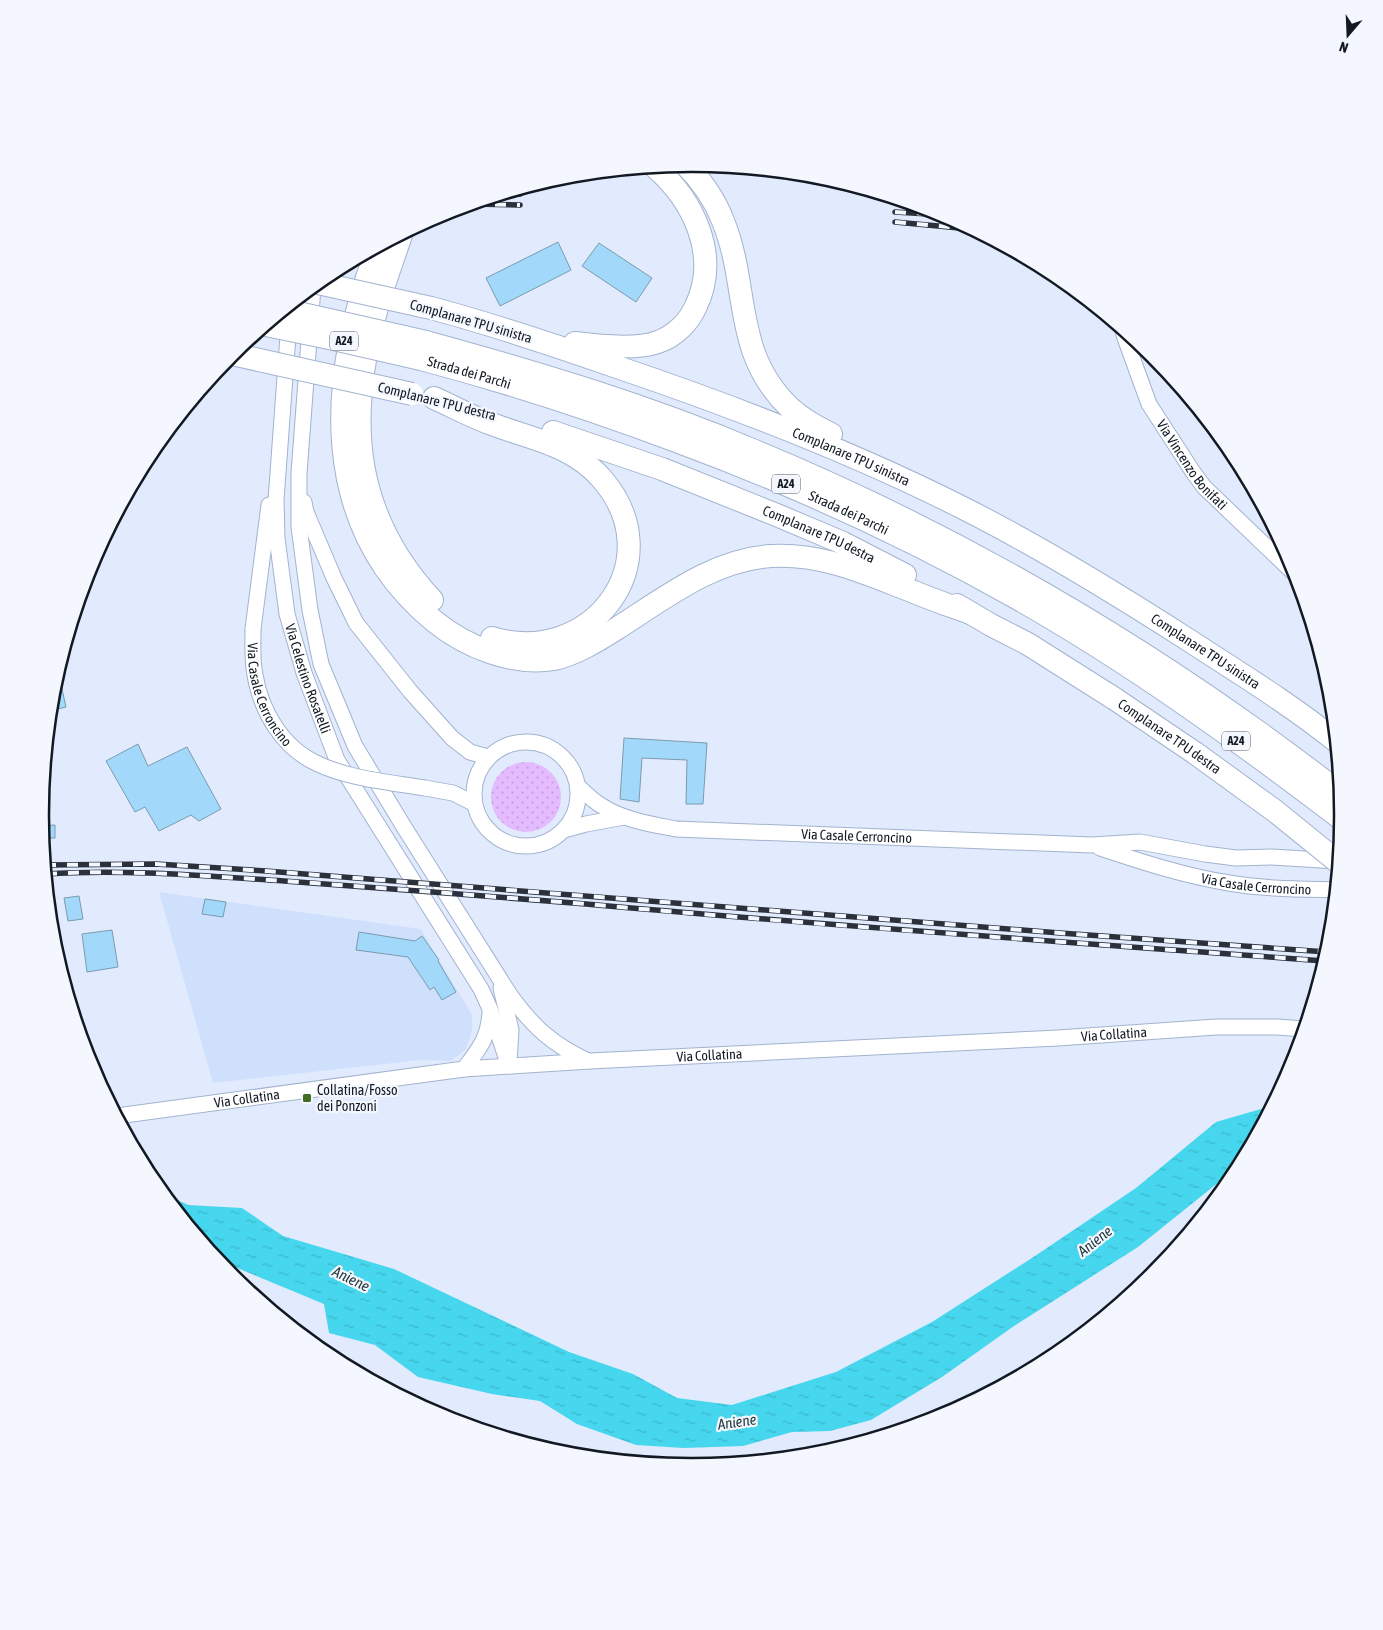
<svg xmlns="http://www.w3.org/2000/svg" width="1383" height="1630" viewBox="0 0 1383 1630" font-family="'Asap Condensed',sans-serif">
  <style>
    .built { fill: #cfe0fd }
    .grass { fill: url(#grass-dots) }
    .water { fill: url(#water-ripples) }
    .building { fill: #a2d9fb; stroke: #7c9aad }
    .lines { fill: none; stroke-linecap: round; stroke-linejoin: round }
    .minor-casing { stroke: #a2b3cf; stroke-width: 17 }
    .highway-casing { stroke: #a2b3cf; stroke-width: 24 }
    .minor { stroke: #fff; stroke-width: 15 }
    .highway { stroke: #fff; stroke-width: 22 }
    .rail-casing { stroke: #2a313c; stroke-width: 5.5 }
    .rail { stroke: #f4f8fe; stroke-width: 4; stroke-dasharray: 11; stroke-linecap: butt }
    .minor-bridge-casing { stroke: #a2b3cf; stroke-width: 17; stroke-linecap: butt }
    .highway-bridge-casing { stroke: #a2b3cf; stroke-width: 24; stroke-linecap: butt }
    .minor-bridge { stroke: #fff; stroke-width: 15 }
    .highway-bridge { stroke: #fff; stroke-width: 22 }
    .poi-dot { fill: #446c27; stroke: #f4f8fe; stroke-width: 2 }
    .labels { text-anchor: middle; stroke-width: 4.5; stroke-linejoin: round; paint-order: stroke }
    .shield { fill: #f4f8fe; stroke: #565c65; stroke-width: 1 }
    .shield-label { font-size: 12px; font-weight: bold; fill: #131923 }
    .street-label { font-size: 14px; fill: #131923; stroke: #f4f8fe }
    .poi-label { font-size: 14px; fill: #131923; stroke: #f4f8fe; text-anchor: start }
    .water-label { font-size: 15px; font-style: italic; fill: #22393e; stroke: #f4f8fe }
    .rim { fill: none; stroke: #131923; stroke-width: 2.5 }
  </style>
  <defs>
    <pattern id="grass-dots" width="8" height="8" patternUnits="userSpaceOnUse" patternTransform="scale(1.25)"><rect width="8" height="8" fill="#e4bbfe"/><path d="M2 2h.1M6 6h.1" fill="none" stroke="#c3a0d9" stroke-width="1.8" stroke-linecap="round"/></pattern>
    <pattern id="water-ripples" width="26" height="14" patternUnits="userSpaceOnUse" patternTransform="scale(1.25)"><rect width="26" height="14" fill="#46d6ed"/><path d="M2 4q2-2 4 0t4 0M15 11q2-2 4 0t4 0" fill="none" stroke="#3cb7cb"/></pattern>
  </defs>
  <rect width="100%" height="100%" fill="#e1ebfd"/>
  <!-- built -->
  <path class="built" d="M159 892 421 929 472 1015V1030L466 1049 451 1061 421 1060 213 1083Z"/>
  <!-- grass -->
  <circle class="grass" cx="526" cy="797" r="35"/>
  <!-- water -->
  <path class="water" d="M1268 1107 1270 1108 1237 1171 1229 1174 1138 1247 1014 1326 942 1377 871 1420 830 1431 792 1432 743 1446 684 1448 636 1445 577 1424 540 1401 492 1394 418 1377 375 1345 329 1333 324 1304 218 1260 164 1194 188 1205 242 1208 283 1236 394 1269 569 1352 633 1374 677 1398 732 1405 836 1372 932 1322 1035 1256 1136 1188 1216 1122Z"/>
  <!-- building -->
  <g class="building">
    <path d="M558 242 571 270 500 306 486 278Z"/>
    <path d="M599 243 652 278 636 302 582 266Z"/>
    <path d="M58 671 66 707 50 711 53 688Z"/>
    <path d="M624 738 707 743 703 804H686L687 760 642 758 639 802 620 799Z"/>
    <path d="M138 744 148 766 187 747 221 809 199 821 191 815 159 831 145 807 135 812 106 761Z"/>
    <path d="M55 825V838H42L41 826Z"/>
    <path d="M79 896 83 919 68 921 64 898Z"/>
    <path d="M205 899 226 902 223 917 202 914Z"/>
    <path d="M112 930 118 967 87 972 82 934Z"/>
    <path d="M359 932 415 941 422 936 439 960 438 961 456 992 442 1000 434 987 430 990 408 957 356 950Z"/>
  </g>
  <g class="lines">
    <defs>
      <g id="minor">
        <path d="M313 287 299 473V527L310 610 321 664 355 746 404 827 510 995C533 1027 553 1045 588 1061"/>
        <path id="s1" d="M289 322 276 500 277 538 287 614 304 673 337 760 481 989 490 1009 509 1066"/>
        <path id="s2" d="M1123 331 1125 338 1149 404 1193 472 1204 487 1296 575"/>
        <path d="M304 502 306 512 334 578 356 623 410 691 452 738 470 752 488 757"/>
        <path d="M253 629 269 505"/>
        <circle cx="526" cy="794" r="52"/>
        <path id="s3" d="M578 786C585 793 593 801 602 806 624 820 650 824 676 829L1092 845 1140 842 1205 854 1236 858 1272 857 1337 861"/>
        <path d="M425 788 453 793 473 803"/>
        <path d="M564 830 586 824 624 817"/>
        <path id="s4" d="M1100 848C1142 862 1185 876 1229 883 1264 889 1300 889 1336 890"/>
        <path d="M501 988 511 1030 509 1063"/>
        <path d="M464 1069C479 1049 488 1039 490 1013"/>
        <path id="s5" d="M117 1116 464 1069 590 1061 1058 1038 1216 1027H1277L1304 1029"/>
      </g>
      <g id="highway">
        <path d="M685 164C701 180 715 200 723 221 750 287 732 353 790 408 802 419 816 427 831 434"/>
        <path d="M401 235C392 263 381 290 374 319 346 425 355 517 432 600"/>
        <path d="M378 247C328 377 317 524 434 621 466 647 513 666 554 659 576 654 597 641 616 629 665 598 712 560 771 556 823 553 867 574 914 592 933 600 951 606 970 613"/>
        <path id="s6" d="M431 308C495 325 557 346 620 368 738 408 855 453 967 510 1044 549 1117 594 1190 641 1239 673 1290 704 1336 741"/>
        <path d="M426 342C536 372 645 405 750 449 963 537 1159 652 1341 794"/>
        <path d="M575 343C598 346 636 350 658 342 675 336 689 322 696 306 720 256 694 201 655 167"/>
        <path id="s7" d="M421 359C508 382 594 410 679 442 795 485 907 536 1015 597 1130 662 1238 740 1343 820"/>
        <path d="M434 398C452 406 470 416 489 423 530 439 572 444 602 479 673 561 591 668 492 638"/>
        <path id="s8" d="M553 432 662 469 779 516 843 543 905 575"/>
        <path d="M957 605 991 625 1028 644 1115 699"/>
      </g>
    </defs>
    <!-- minor casing -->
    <use href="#minor" class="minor-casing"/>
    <!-- highway casing -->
    <use href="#highway" class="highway-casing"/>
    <!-- minor -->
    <use href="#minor" class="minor"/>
    <!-- highway -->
    <use href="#highway" class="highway"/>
    <defs>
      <g id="rail">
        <path d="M506 194H520"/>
        <path d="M473 204 520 205"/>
        <path d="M895 212 945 215"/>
        <path d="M895 222 970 229"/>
        <path d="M45 865 156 864 266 871 1060 933 1327 952"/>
        <path d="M46 874C125 869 205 876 284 881 385 888 485 896 586 904 832 926 1078 943 1325 961"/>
      </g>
    </defs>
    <!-- rail casing -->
    <use href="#rail" class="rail-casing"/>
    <!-- rail -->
    <use href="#rail" class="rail"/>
    <defs>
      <g id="minor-bridge">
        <path id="s9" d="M253 629C253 644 252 661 255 675 261 711 282 747 316 763 349 779 389 782 425 788"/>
      </g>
      <g id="highway-bridge">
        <path d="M318 283 431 308"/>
        <path d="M285 310 426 342"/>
        <path d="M266 325 329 338 421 359"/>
        <path d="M232 354 412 394"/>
        <path id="s10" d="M1115 699 1195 753 1275 811 1338 862"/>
      </g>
    </defs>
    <!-- minor-bridge casing -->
    <use href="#minor-bridge" class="minor-bridge-casing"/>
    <!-- highway-bridge casing -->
    <use href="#highway-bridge" class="highway-bridge-casing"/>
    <!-- minor-bridge -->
    <use href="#minor-bridge" class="minor-bridge"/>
    <!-- highway-bridge -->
    <use href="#highway-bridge" class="highway-bridge"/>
  </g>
  <!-- markers -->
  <rect class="poi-dot" x="302" y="1093" width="10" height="10" rx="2.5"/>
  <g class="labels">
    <!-- shield labels -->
    <g class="shield">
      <rect x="330" y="331.5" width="28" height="19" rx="4"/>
      <rect x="772" y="474.5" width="28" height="19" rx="4"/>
      <rect x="1222" y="731.5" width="28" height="19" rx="4"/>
    </g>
    <g class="shield-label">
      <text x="344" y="345">A24</text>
      <text x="786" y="488">A24</text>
      <text x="1236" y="745">A24</text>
    </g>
    <!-- street labels -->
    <g class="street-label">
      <text transform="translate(471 321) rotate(16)" y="5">Complanare TPU sinistra</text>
      <text dy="5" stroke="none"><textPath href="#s7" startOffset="50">Strada dei Parchi</textPath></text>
      <text transform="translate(437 401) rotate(14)" y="5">Complanare TPU destra</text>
      <text dy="5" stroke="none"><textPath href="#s6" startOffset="446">Complanare TPU sinistra</textPath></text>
      <text dy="5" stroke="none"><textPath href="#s2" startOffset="152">Via Vincenzo Bonifati</textPath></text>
      <text dy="5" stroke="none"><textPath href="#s7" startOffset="455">Strada dei Parchi</textPath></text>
      <text dy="5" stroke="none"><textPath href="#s8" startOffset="285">Complanare TPU destra</textPath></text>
      <text dy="5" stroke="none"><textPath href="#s6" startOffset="851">Complanare TPU sinistra</textPath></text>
      <text dy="5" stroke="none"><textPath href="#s1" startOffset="361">Via Celestino Rosatelli</textPath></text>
      <text dy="5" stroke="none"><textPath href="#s9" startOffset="69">Via Casale Cerroncino</textPath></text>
      <text dy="5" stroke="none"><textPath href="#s10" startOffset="66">Complanare TPU destra</textPath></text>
      <text dy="5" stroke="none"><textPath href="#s3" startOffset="290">Via Casale Cerroncino</textPath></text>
      <text dy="5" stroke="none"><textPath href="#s4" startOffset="161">Via Casale Cerroncino</textPath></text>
      <text dy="5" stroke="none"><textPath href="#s5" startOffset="1001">Via Collatina</textPath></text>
      <text dy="5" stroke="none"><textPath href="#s5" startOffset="596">Via Collatina</textPath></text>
      <text dy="5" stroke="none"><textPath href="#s5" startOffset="131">Via Collatina</textPath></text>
    </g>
    <!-- poi labels -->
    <g class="poi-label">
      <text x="317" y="1095">Collatina/Fosso<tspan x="317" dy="16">dei Ponzoni</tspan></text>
    </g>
    <!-- water labels -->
    <g class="water-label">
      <text transform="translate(1095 1241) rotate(-38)" y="5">Aniene</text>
      <text transform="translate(351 1279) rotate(26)" y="5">Aniene</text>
      <text transform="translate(737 1422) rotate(-8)" y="5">Aniene</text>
    </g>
  </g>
  <!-- crop -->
  <path d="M0 0H1383V1630H0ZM691 172H692A642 642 0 0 1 1334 814V816A642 642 0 0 1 692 1458H691A642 642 0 0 1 49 816V814A642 642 0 0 1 691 172Z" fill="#f4f8fe" fill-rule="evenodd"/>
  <path class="rim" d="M691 172H692A642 642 0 0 1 1334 814V816A642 642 0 0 1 692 1458H691A642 642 0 0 1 49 816V814A642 642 0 0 1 691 172Z"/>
  <!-- north arrow -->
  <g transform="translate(1348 35) rotate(199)" stroke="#f4f8fe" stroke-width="4" paint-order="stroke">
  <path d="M0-4L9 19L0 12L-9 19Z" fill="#131923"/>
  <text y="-8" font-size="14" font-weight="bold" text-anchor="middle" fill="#131923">N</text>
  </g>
</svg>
